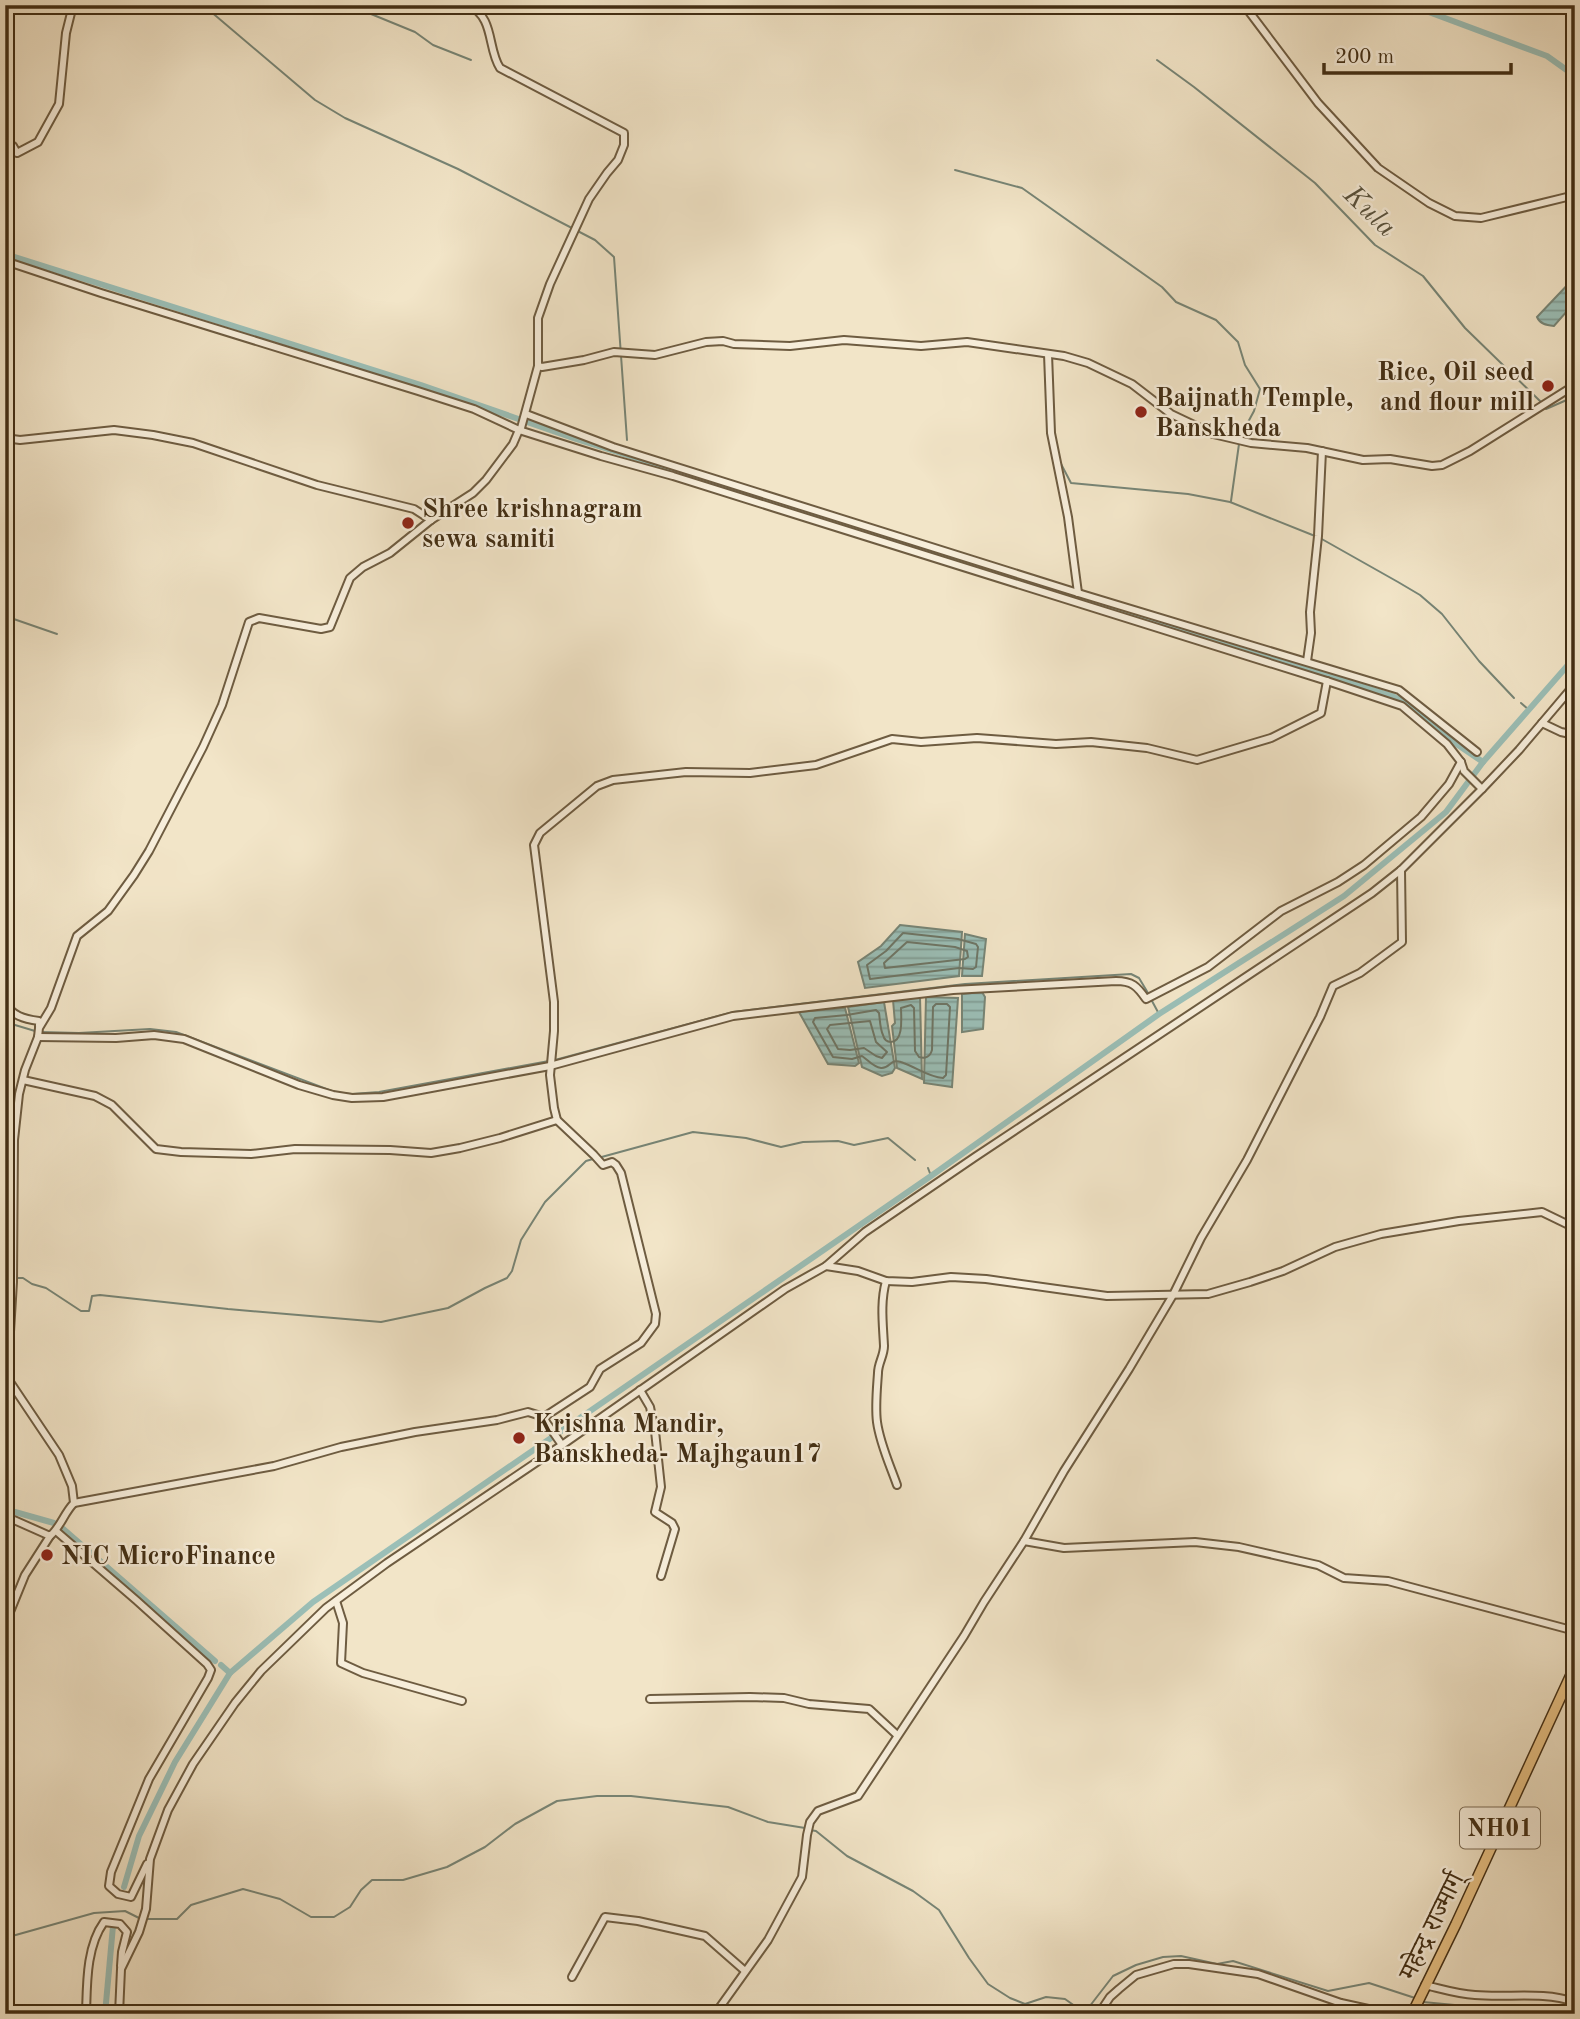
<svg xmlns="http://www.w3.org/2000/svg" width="1580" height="2019" viewBox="0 0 1580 2019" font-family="'Old Standard TT','Noto Serif Devanagari',serif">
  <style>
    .water { fill: url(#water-rules); stroke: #778576; stroke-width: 2 }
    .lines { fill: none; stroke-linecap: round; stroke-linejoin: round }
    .shore { stroke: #6e7666; stroke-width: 2 }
    .stream { stroke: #778576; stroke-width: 2 }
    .canal { stroke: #9bbfb7; stroke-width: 6 }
    .minor-casing { stroke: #6e5c41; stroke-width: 10 }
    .highway-casing { stroke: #422e14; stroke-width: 12 }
    .minor { stroke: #f7eedb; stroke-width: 6 }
    .highway { stroke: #e9c284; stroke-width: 9 }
    .poi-dot { fill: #8f2418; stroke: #f7eedb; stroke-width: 2.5 }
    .labels { text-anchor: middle; stroke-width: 5; stroke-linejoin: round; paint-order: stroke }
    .shield { fill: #f7eedb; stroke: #786850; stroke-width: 2 }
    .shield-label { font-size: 24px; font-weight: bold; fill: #422e14 }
    .poi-label { font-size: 26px; font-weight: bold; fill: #422e14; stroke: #f7eedb; text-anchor: start }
    .street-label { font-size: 26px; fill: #422e14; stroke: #f7eedb }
    .water-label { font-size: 28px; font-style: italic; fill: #58523d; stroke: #f7eedb }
  </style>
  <defs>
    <pattern id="water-rules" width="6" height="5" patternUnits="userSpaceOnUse" patternTransform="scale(1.75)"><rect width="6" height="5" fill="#9bbfb7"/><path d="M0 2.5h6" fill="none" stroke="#809c94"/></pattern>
  </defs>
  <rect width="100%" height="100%" fill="#f2e5c8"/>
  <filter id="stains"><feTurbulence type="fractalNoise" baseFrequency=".00286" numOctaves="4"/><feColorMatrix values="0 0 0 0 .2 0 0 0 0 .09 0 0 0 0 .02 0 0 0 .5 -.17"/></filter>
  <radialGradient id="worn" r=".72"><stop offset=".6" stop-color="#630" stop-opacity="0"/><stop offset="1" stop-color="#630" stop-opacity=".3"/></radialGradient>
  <!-- water -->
  <g class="water">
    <path d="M1574 278 1575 302 1554 326C1546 325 1540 324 1537 317Z"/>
    <path d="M900 925 962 932 959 976 865 988 858 962 881 946Z"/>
    <path d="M965 934 986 939 982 976H962Z"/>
    <path d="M982 992 985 997 983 1029 962 1032V994Z"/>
    <path d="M920 997 922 1079 897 1068 892 1026 895 1023 893 1000Z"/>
    <path d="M926 997 958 998 952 1087 924 1083Z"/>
    <path d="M884 1002 895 1068 892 1073 882 1076 862 1067 848 1007Z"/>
    <path d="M845 1008 859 1063 855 1066 828 1064 799 1012Z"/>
  </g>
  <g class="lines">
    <!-- shore -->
    <g class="shore">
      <path d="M903 933 958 939 976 944 978 947 976 967 973 969 959 968 870 979 867 965 886 951Z"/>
      <path d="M907 942 955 947 967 951 968 957 965 959 885 968 884 963Z"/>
      <path d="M936 1004H947L950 1007 946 1075 943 1078C928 1077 916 1067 901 1062 890 1058 890 1069 881 1068 873 1067 868 1060 862 1056L852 1059 833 1057 813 1022 815 1018 847 1015 876 1010 879 1013C880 1020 880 1029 883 1035 884 1039 886 1042 891 1042 904 1042 901 1016 901 1008L911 1005 914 1008 915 1051 919 1057C925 1059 930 1057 932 1050L933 1007Z"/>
      <path d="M870 1021 876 1042 887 1052 882 1058 876 1056 864 1048 850 1050 838 1049 827 1029 830 1025Z"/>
    </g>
    <!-- stream -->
    <g class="stream">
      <path d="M203 5 315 100 345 118 458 169 595 240 614 257 627 440"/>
      <path d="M349 5 415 32 433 45 471 60"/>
      <path d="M1157 60 1194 87 1315 183 1375 245 1423 276 1465 328 1541 402"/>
      <path d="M955 170 1022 188 1162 287 1176 302 1216 320 1238 342 1245 365 1260 389 1254 411 1240 437"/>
      <path d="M1546 409 1569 399 1575 401"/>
      <path d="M1060 462 1071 483 1188 494 1230 502 1315 536"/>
      <path d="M1231 501 1239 444"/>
      <path d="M1320 538 1398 582 1420 595 1442 614 1479 661 1514 698"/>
      <path d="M5 616 57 634"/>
      <path d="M1521 703 1529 710"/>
      <path d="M1152 1001 1159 1014"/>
      <path d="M5 1022 35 1031"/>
      <path d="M40 1032 79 1033 150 1029 176 1032 337 1093 352 1094 379 1092 549 1061"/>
      <path d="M555 1060 733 1012 965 984 1131 974 1139 978 1148 993"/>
      <path d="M598 1158 693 1132 746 1138 781 1147 803 1142 838 1141 854 1145 888 1138 915 1160"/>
      <path d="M928 1168 931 1176"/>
      <path d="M15 1278H23L32 1284 46 1288 81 1311H89L92 1296 100 1295 228 1309 381 1322 448 1308 485 1288 507 1278 512 1271 521 1240 545 1202 586 1161 593 1159"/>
      <path d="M810 1830 816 1831 847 1856 913 1891 939 1910 969 1958 988 1984 1010 1998 1025 2004 1046 1997 1065 1999 1079 2009 1086 2011 1113 1976 1136 1965 1163 1957 1181 1956 1217 1964 1233 1961 1328 1991 1369 1983 1415 1998"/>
      <path d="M5 1938 94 1913 125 1911 141 1919H177L191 1905 243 1889 280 1899 311 1917H334L350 1907 361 1890 372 1880H403L447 1867 485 1847 515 1824 557 1801 597 1796H631L728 1807 768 1822 805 1828"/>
      <path d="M1423 2002 1551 2014"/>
    </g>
    <!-- canal -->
    <g class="canal">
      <path d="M1410 5 1547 56 1575 76"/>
      <path d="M5 254 421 385 576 439 1392 696 1406 703 1455 743 1483 762"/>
      <path d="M5 1512H15L54 1523"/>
      <path d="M61 1527 215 1661"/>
      <path d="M221 1665 230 1673"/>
      <path d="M124 1887 139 1836 175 1762 230 1673 313 1602 931 1176 1159 1014 1344 896 1446 812 1483 762 1575 657"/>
      <path d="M105 2014 113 1926"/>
    </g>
    <defs>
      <g id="minor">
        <path d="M1244 5 1318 103 1378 168 1429 203 1455 216 1481 218 1575 195"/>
        <path d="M5 150 13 146 17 153 38 142 59 104 66 33 73 5"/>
        <path d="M5 261 101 293 418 391 474 409 519 430 601 456 673 476 1327 681 1402 706 1447 744 1461 762 1464 771 1482 789"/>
        <path d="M1048 354 1051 433 1068 517 1078 593"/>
        <path d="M538 366 542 367 584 360 614 352 655 355 706 342 723 341 734 344 790 346 844 340 921 346 967 342 1064 356 1088 363 1132 384 1171 414 1213 434 1251 443 1307 448 1363 460 1390 459 1432 466 1442 465 1470 451 1575 385"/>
        <path d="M526 414 613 447 1078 593 1399 690 1477 752"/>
        <path d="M5 438 20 440 114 430 153 435 193 443 317 485 414 509 431 520"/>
        <path d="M1307 661 1311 633 1310 612 1318 536 1322 451"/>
        <path d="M1542 723 1561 732 1575 735"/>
        <path d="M5 1002C12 1016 24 1019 39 1021V1026"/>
        <path d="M38 1037 116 1038 154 1035 184 1039 299 1085 333 1095 352 1098 383 1097 550 1066 733 1016 953 990 1116 981C1132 981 1137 986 1146 999L1208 967 1281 911 1338 882 1364 865 1421 817 1449 784 1461 762"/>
        <path d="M23 1080 95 1096 112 1105 156 1149 181 1152 251 1154 295 1149 390 1150 431 1153 460 1148 500 1138 557 1120"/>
        <path d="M826 1266 858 1271 886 1281 912 1282 951 1277 986 1279 1107 1296 1208 1294 1250 1282 1283 1271 1335 1247 1381 1234 1459 1221 1542 1212 1575 1228"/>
        <path d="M886 1281C880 1303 883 1324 884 1346 884 1356 878 1363 878 1373 877 1388 875 1407 877 1422 880 1444 890 1465 897 1485"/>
        <path d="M640 1390 650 1407 655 1431 661 1487 655 1512 672 1523 675 1529 661 1576"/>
        <path d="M544 1417 590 1387 600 1369 641 1343 655 1324 656 1314 621 1173 616 1165 612 1162 603 1165 594 1155 557 1120 554 1108 550 1075 554 1031V1002L534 845 540 833 597 786 613 780 686 772 750 773 816 765 892 739 921 742 977 738 1056 744 1091 742 1147 748 1197 760 1271 738 1321 713 1327 681"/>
        <path d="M74 1503 274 1466 341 1447 415 1432 497 1420 528 1412 544 1417 546 1422 562 1445"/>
        <path d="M5 1520H14L50 1536C60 1528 64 1513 74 1503L72 1486 59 1455 10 1382 8 1365 13 1282 14 1140 19 1094 25 1070 38 1037 39 1028 51 1008 77 936 108 911 134 875 149 851 203 747 222 705 249 622 259 618 321 629 330 627 350 578 363 567 390 553 431 520 473 493 486 480 513 444 519 430 521 428 538 366V318L550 284 589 199 607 173 618 160 624 145V133L500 68C487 48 495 17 468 5"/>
        <path d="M56 1531 136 1600 207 1664 211 1670 208 1678 149 1779 111 1872 109 1886 118 1894 131 1897 147 1864"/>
        <path d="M1024 1541 1064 1548 1195 1542 1239 1547 1318 1565 1344 1578 1388 1581 1575 1631"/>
        <path d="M336 1601 343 1623 341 1663 363 1673 462 1701"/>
        <path d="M5 1624 25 1575 50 1536"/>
        <path d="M650 1699 750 1697 784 1698 809 1704 869 1709 897 1735"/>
        <path d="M572 1977 605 1917 638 1921 705 1936 745 1971"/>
        <path d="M1425 1985C1442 1989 1458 1994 1475 1995 1509 1998 1542 1991 1575 2002"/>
        <path d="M1414 2009 1465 2014"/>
        <path d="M86 2014C87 1984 86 1947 104 1922L120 1924 127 1932 122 1952 121 1966"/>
        <path d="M119 2014 121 1969 139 1932 146 1909 150 1859 168 1810 193 1764 235 1703 261 1671 326 1608 387 1563 562 1445 785 1289 826 1266 865 1232 975 1157 1372 893 1401 870 1482 789 1519 750 1575 684"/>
        <path d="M715 2014 768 1940 802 1877 807 1835 810 1822 818 1811 858 1796 964 1636 984 1602 1024 1541 1064 1471 1129 1369 1173 1295 1201 1238 1247 1160 1320 1017 1333 986 1360 973 1402 942 1401 870"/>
        <path d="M1097 2014 1100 2012 1110 1997 1119 1989 1136 1975 1174 1964H1189L1258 1974 1341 2003 1391 2014"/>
      </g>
      <path id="highway" d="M1412 2014 1456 1924 1575 1666"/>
    </defs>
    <!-- minor casing -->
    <use href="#minor" class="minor-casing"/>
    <!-- highway casing -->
    <use href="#highway" class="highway-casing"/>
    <!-- minor -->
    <use href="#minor" class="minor"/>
    <!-- highway -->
    <use href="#highway" class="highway"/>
  </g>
  <!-- markers -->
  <g class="poi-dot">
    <circle cx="1548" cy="386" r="7"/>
    <circle cx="1141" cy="412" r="7"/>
    <circle cx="408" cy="523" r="7"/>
    <circle cx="519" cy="1438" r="7"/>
    <circle cx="47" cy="1555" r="7"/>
  </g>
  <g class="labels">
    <!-- shield labels -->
    <rect class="shield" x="1460" y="1807.5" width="80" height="41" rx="5"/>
    <g class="shield-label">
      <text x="1500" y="1836">NH01</text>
    </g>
    <!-- poi labels -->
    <g class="poi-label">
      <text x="1534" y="380" text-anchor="end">Rice, Oil seed<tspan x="1534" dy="30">and flour mill</tspan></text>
      <text x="1155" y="406">Baijnath Temple,<tspan x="1155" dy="30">Banskheda</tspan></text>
      <text x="422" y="517">Shree krishnagram<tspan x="422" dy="30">sewa samiti</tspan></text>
      <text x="533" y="1432">Krishna Mandir,<tspan x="533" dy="30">Banskheda- Majhgaun17</tspan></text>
      <text x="61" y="1564">NIC MicroFinance</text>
    </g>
    <!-- street labels -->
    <g class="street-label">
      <text transform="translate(1431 1926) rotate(-64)" y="9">महेन्द्र राज्मार्ग्</text>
    </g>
    <!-- water labels -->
    <g class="water-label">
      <text transform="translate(1371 210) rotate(44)" y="10">Kula</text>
    </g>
  </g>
  <!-- margin -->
  <rect width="1580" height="2019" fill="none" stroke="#f2e5c8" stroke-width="28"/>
  <rect x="7" y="7" width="1566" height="2005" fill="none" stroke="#422e14" stroke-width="3.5"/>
  <rect x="14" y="14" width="1552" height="1991" fill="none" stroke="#422e14" stroke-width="2"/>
  <!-- scale -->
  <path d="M1324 63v10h187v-10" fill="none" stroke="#422e14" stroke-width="3.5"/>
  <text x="1335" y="63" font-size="21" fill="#422e14" stroke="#f7eedb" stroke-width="5" paint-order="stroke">200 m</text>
  <rect width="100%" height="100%" filter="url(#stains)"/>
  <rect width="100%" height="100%" fill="url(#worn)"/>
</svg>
